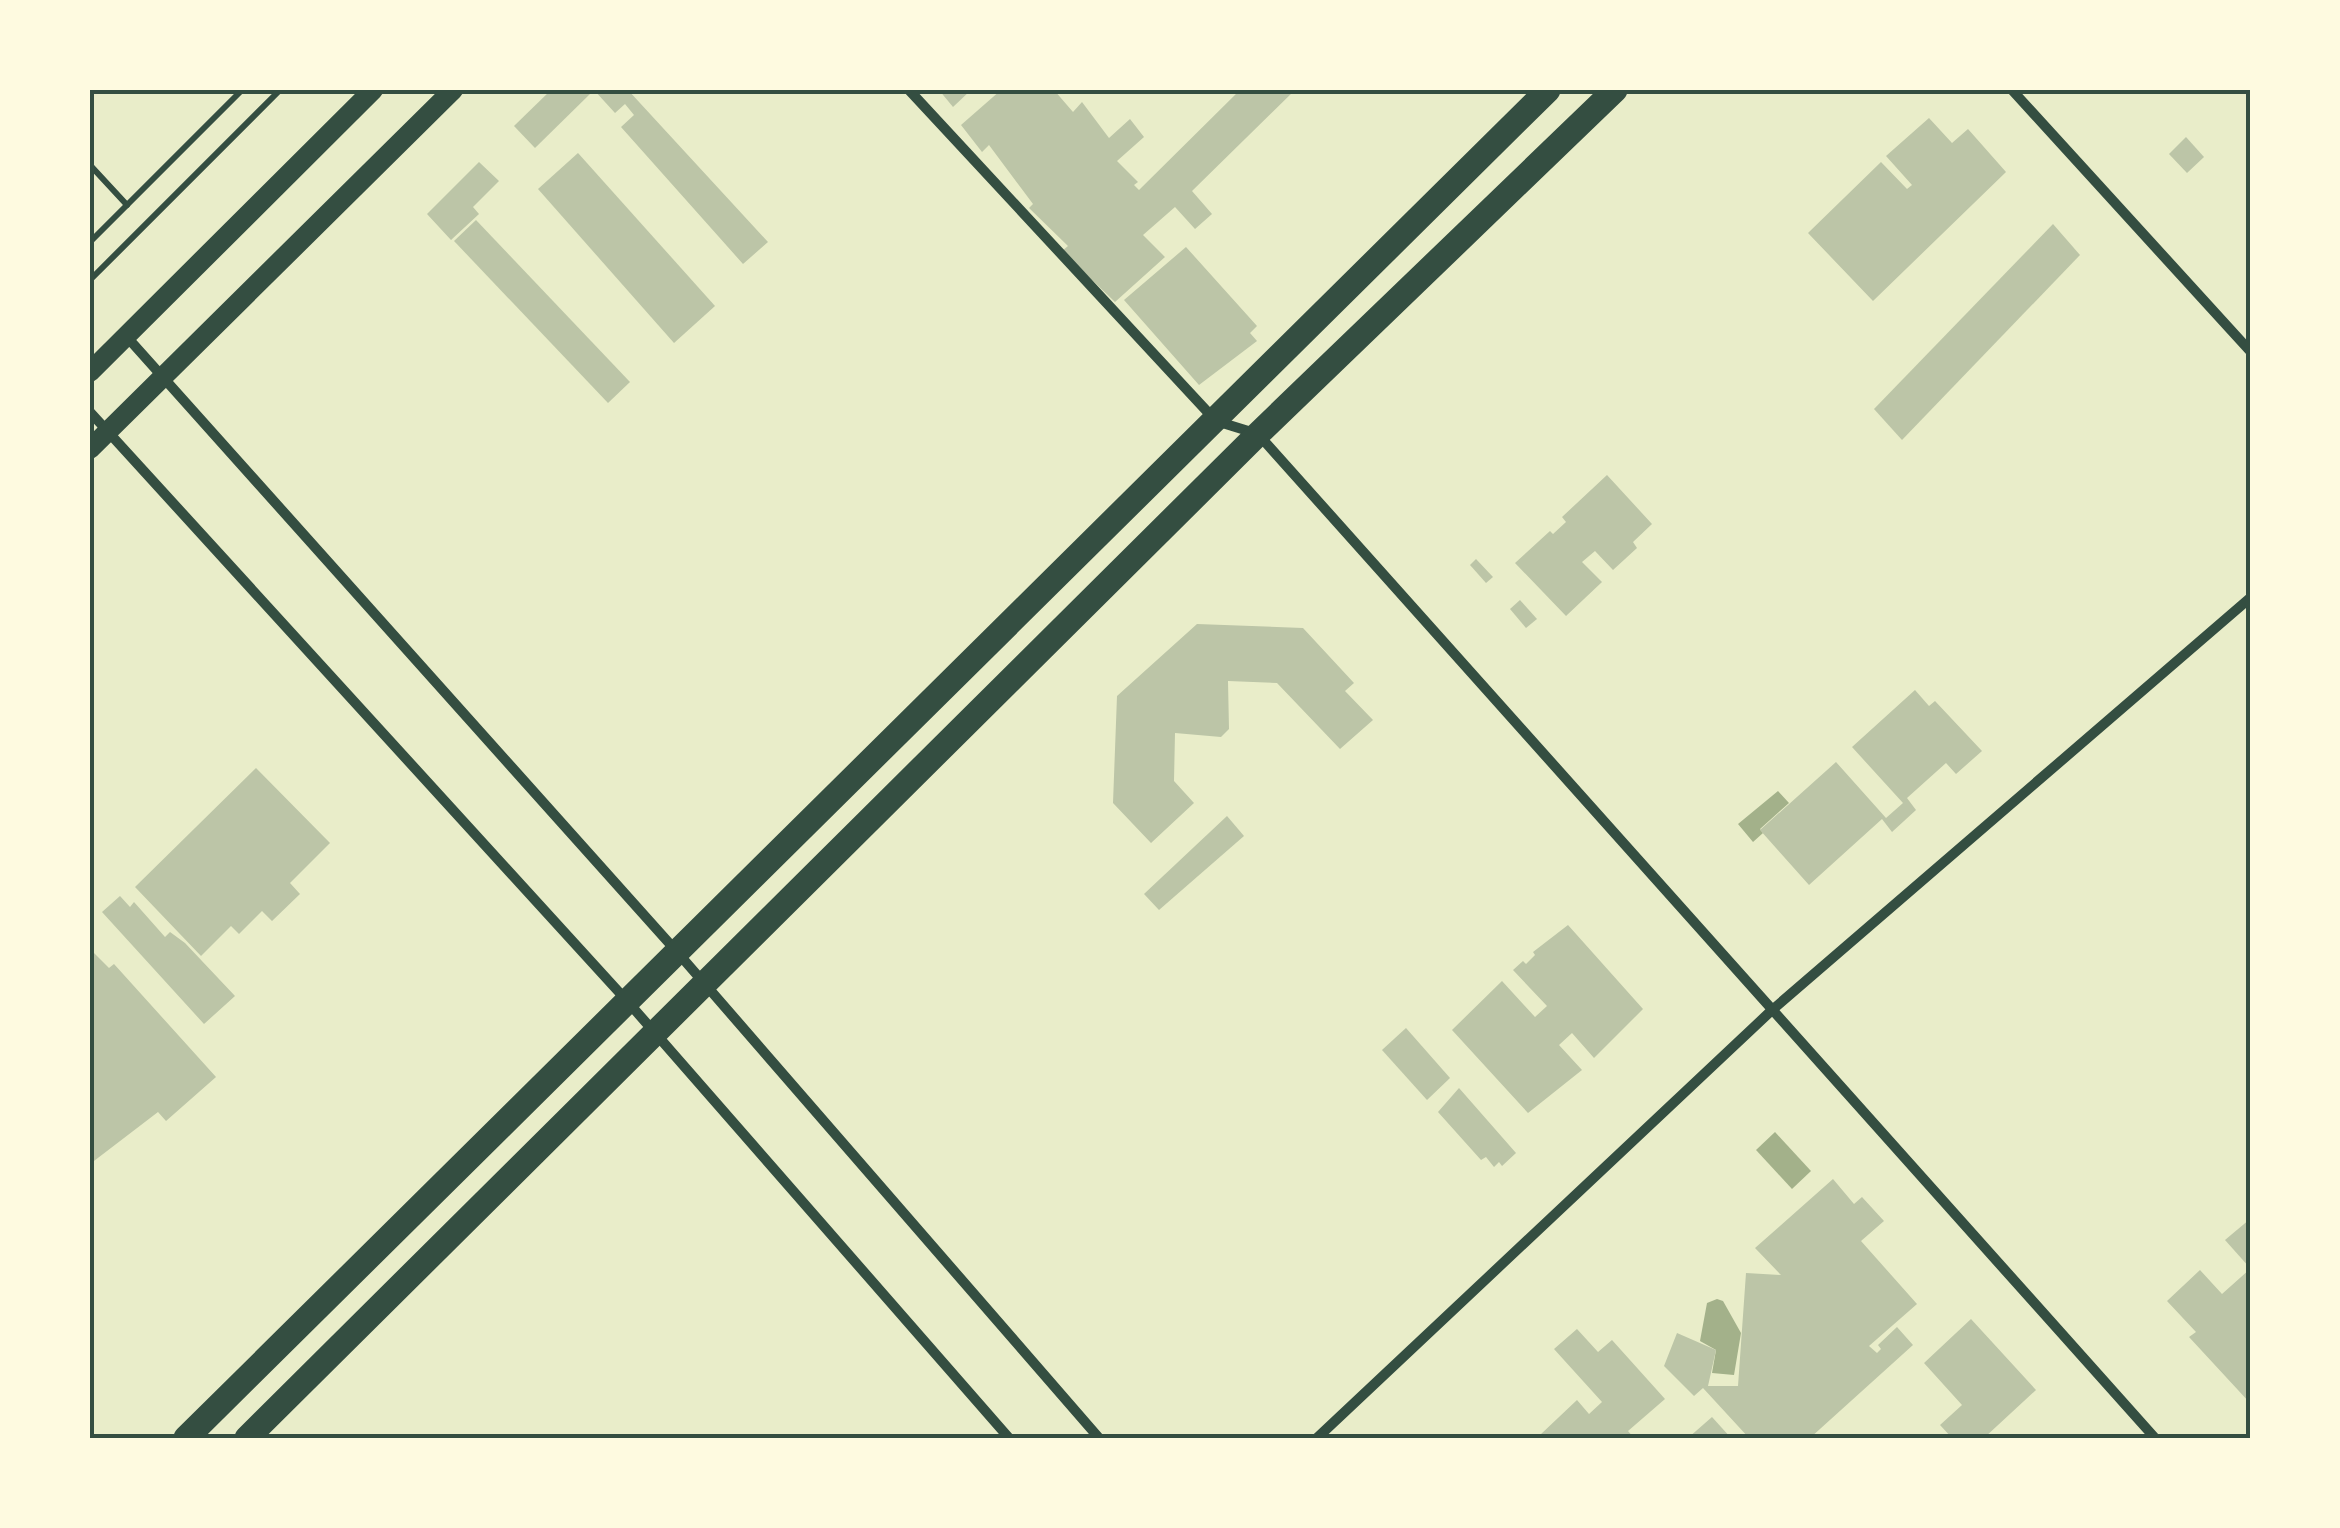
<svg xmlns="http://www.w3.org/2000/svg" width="2340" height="1528" viewBox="0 0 2340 1528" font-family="Jost,sans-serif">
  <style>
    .water { fill: #a3b18a }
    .building { fill: #bcc5a7 }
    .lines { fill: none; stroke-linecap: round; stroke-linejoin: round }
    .path { stroke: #344e41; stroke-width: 6 }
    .minor { stroke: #344e41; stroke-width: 10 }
    .secondary { stroke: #344e41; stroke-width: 20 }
    .primary { stroke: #344e41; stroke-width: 25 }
    .neatline { fill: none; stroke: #344e41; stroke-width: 4 }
  </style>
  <rect width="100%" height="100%" fill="#e9edc9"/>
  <!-- water -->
  <g class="water">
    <path d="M1778 791 1789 803 1760 829 1763 833 1753 842 1738 824Z"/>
    <path d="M1775 1132 1811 1171 1792 1189 1756 1150Z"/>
    <path d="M1717 1299 1723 1301 1741 1333 1734 1375 1712 1373 1716 1350 1700 1341 1707 1303Z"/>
  </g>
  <!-- building -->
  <g class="building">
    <path d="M551 90 591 93 535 148 514 126Z"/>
    <path d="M594 90H628L768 242 743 264 621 127 634 115 625 104 615 113Z"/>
    <path d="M939 90H971L953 107Z"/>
    <path d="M1001 90H1054L1073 112 1082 102 1109 138 1130 119 1144 137 1117 161 1138 182 1134 185 1139 190 1240 90H1295L1192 191 1212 214 1195 229 1175 207 1143 235 1165 257 1115 302 1062 251 1068 246 1029 208 1033 204 989 145 982 152 961 125Z"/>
    <path d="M1929 118 1952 143 1968 129 2006 172 1873 301 1808 233 1881 162 1907 189 1912 185 1886 156Z"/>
    <path d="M2186 137 2204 157 2187 173 2169 154Z"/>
    <path d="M578 153 715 306 674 343 538 189Z"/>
    <path d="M479 162 499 181 473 207 479 214 451 240 427 214Z"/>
    <path d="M476 220 630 382 608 403 454 241Z"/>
    <path d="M2053 224 2080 255 1902 440 1874 409Z"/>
    <path d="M1186 247 1257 326 1250 333 1257 341 1199 385 1124 300Z"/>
    <path d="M1607 475 1652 524 1633 542 1637 548 1613 570 1595 551 1582 562 1602 582 1566 616 1515 563 1550 531 1553 534 1566 522 1562 517Z"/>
    <path d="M1476 559 1493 577 1486 583 1470 565Z"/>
    <path d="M1520 600 1537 619 1526 628 1510 609Z"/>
    <path d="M1197 624 1303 628 1354 683 1345 691 1373 720 1340 749 1277 683 1228 681 1229 729 1221 737 1175 733 1174 781 1194 803 1151 843 1113 803 1117 696Z"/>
    <path d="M1915 690 1929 706 1935 701 1982 751 1956 774 1946 763 1907 798 1916 810 1892 832 1882 819 1809 885 1760 830 1836 762 1886 818 1903 803 1852 747Z"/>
    <path d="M256 768 330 843 290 883 300 894 272 921 262 911 239 934 231 926 201 956 135 887Z"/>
    <path d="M1227 816 1244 836 1159 910 1144 894Z"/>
    <path d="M120 896 130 907 134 902 165 937 170 932 185 943 235 996 204 1024 102 912Z"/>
    <path d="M1568 925 1643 1009 1594 1058 1572 1033 1559 1045 1582 1070 1528 1113 1452 1030 1502 981 1535 1017 1547 1006 1513 970 1523 961 1526 964 1535 955 1533 952Z"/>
    <path d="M90 949 109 968 114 964 216 1077 166 1121 158 1112 90 1164Z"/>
    <path d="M1406 1028 1450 1078 1427 1100 1382 1050Z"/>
    <path d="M1459 1088 1516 1153 1502 1166 1499 1162 1494 1167 1486 1157 1481 1160 1438 1112Z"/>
    <path d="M1833 1179 1854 1204 1862 1197 1884 1221 1861 1241 1917 1304 1869 1346 1877 1353 1881 1349 1878 1345 1897 1327 1913 1345 1810 1438H1749L1703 1388 1694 1396 1664 1366 1677 1333 1716 1350 1708 1386H1738L1746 1273 1781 1275 1755 1248Z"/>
    <path d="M2250 1219V1268L2225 1240Z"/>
    <path d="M2250 1269V1403L2189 1337 2196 1332 2167 1301 2200 1270 2222 1294Z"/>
    <path d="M1971 1319 2036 1390 1984 1438H1952L1940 1425 1962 1405 1924 1363Z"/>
    <path d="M1577 1329 1598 1352 1612 1340 1665 1399 1628 1431 1634 1438 1540 1435 1577 1400 1589 1414 1602 1402 1554 1349Z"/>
    <path d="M1712 1417 1731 1438H1688Z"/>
  </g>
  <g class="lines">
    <!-- path -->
    <g class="path">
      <path d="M90 165 127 205"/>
      <path d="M90 242 242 90"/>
      <path d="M90 280 280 90"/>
    </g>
    <!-- minor -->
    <g class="minor">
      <path d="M909 90 1216 421 1258 434 2155 1438"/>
      <path d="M2012 90 2250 351"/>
      <path d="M127 337 678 953 1099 1438"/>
      <path d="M90 412 628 1002 1009 1438"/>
      <path d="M1317 1438 1771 1011 2250 598"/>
    </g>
    <!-- secondary -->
    <g class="secondary">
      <path d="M90 372 373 90"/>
      <path d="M90 449 453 90"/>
    </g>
    <!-- primary -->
    <g class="primary">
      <path d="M186 1438 1548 90"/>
      <path d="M247 1438 1258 434 1615 90"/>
    </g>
  </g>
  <!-- border -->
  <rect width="2340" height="1528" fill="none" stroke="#fefae0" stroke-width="185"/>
  <rect x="92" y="92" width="2156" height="1344" class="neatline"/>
</svg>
